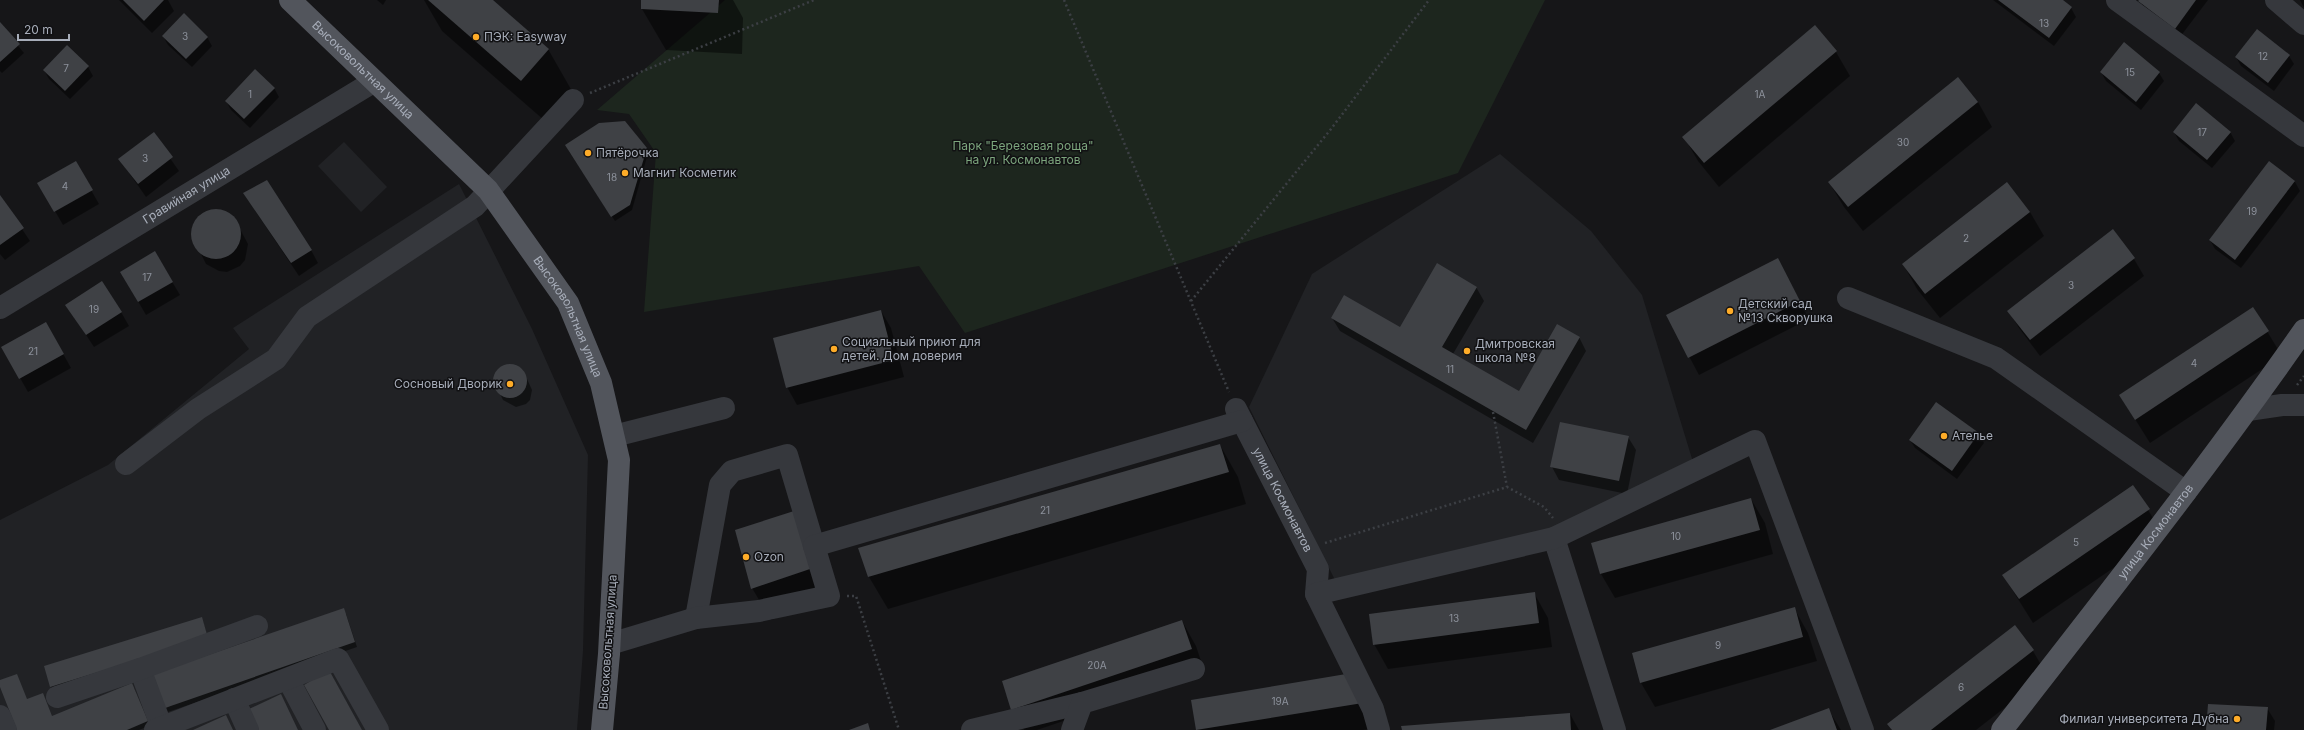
<svg xmlns="http://www.w3.org/2000/svg" width="2304" height="730" viewBox="0 0 2304 730" font-family="Inter,sans-serif">
  <style>
    .built { fill: #212225 }
    .green { fill: #1d261e }
    .shadow { fill: #0007 }
    .building { fill: #3f4145 }
    .lines { fill: none; stroke-linecap: round; stroke-linejoin: round }
    .path { stroke: #3c3f44; stroke-width: 2.5; stroke-dasharray: 2 3; stroke-linecap: butt }
    .minor { stroke: #36383d; stroke-width: 22 }
    .major { stroke: #52555c; stroke-width: 22 }
    .poi-dot { fill: #feac28; stroke: #111113; stroke-width: 1.5 }
    .labels { text-anchor: middle; stroke-width: 3; stroke-linejoin: round; paint-order: stroke }
    .number-label { font-size: 10px; fill: #8d929c }
    .poi-label { font-size: 12px; fill: #a7adb9; stroke: #111113; text-anchor: start }
    .street-label { font-size: 12px; fill: #a7adb9; stroke: #111113 }
    .park-label { font-size: 12px; fill: #7ca57d; stroke: #111113 }
  </style>
  <rect width="100%" height="100%" fill="#161618"/>
  <!-- built -->
  <g class="built">
    <path d="M344 142 387 187 361 212 318 166Z"/>
    <path d="M1500 154 1591 231 1642 295 1693 462 1561 528 1335 580 1249 407 1312 274Z"/>
    <path d="M459 184 532 329 588 455 583 651 577 730H0V520L108 465 249 349 233 328Z"/>
  </g>
  <!-- green -->
  <path class="green" d="M725 0H1545L1458 173 965 333 919 266 644 312 656 153 629 114 597 110Z"/>
  <!-- shadow -->
  <g class="shadow">
    <path d="M119 0H168L174 11 152 33Z"/>
    <path d="M377 0H386L383 5Z"/>
    <path d="M424 0H491L548 49 572 91 545 121 442 31Z"/>
    <path d="M642 0H733L743 18 742 54 666 50 642 9Z"/>
    <path d="M1993 0H2061L2071 8 2076 17 2054 46Z"/>
    <path d="M2140 0H2208L2180 37 2144 10Z"/>
    <path d="M2300 0H2304V8Z"/>
    <path d="M0 24 24 53 2 73 0 71Z"/>
    <path d="M1815 27 1836 52 1850 76 1719 187 1698 161 1684 137Z"/>
    <path d="M163 36 207 37 212 46 192 67 168 45Z"/>
    <path d="M2289 56 2294 64 2274 91 2241 66 2236 57Z"/>
    <path d="M88 67 93 76 70 99 49 79 44 70Z"/>
    <path d="M2101 72 2159 73 2164 81 2141 110 2106 81Z"/>
    <path d="M274 88 279 97 250 128 231 110 226 101Z"/>
    <path d="M1978 102 1992 127 1863 231 1844 207 1829 182Z"/>
    <path d="M2174 132H2230L2235 141 2212 168 2179 141Z"/>
    <path d="M153 134 179 171 146 197 120 160Z"/>
    <path d="M646 148 648 153 632 210 615 221 568 150Z"/>
    <path d="M75 162 99 204 63 225 39 183Z"/>
    <path d="M2269 163 2295 182 2300 191 2241 268 2215 249 2210 240Z"/>
    <path d="M244 194 311 250 318 263 299 276Z"/>
    <path d="M0 196 30 241 5 260 0 254Z"/>
    <path d="M217 209 233 216 248 244 245 260 240 266 227 272 219 271 206 264 192 236 196 220 201 214Z"/>
    <path d="M2030 212 2044 236 1940 318 1917 289 1903 264Z"/>
    <path d="M2113 231 2134 259 2144 276 2040 356 2019 328 2009 311Z"/>
    <path d="M155 253 180 295 146 315 121 272Z"/>
    <path d="M1787 277 1809 319 1699 375 1667 315Z"/>
    <path d="M1476 287 1484 301 1453 354 1519 392 1579 337 1586 351 1533 443 1340 331 1332 318 1400 329Z"/>
    <path d="M67 306 121 312 129 326 94 347Z"/>
    <path d="M2253 308 2282 356 2150 443 2120 395Z"/>
    <path d="M881 311 891 328 904 377 797 405 787 387Z"/>
    <path d="M46 323 71 368 28 392 3 348Z"/>
    <path d="M507 365 519 367 523 370 532 390 530 400 526 404 516 407 503 400 494 381 498 370Z"/>
    <path d="M1936 403 1979 434 1984 443 1957 479 1915 448 1910 440Z"/>
    <path d="M1628 437 1636 450 1627 494 1559 480 1552 467Z"/>
    <path d="M1220 445 1238 477 1246 504 888 609 869 577 860 548Z"/>
    <path d="M2133 486 2163 534 2033 623 2003 575Z"/>
    <path d="M1751 499 1765 523 1773 554 1615 598 1601 574 1592 543Z"/>
    <path d="M794 512 831 600 771 620 752 588Z"/>
    <path d="M1534 593 1548 618 1552 647 1388 669 1374 644Z"/>
    <path d="M1794 608 1808 633 1817 661 1655 707 1641 683Z"/>
    <path d="M346 614 357 647 168 712 166 708Z"/>
    <path d="M1182 621 1196 646 1205 673 1037 730H1024L1012 709Z"/>
    <path d="M203 622 209 642 53 691 51 687Z"/>
    <path d="M2015 627 2033 651 2047 675 1976 730H1892L1889 724Z"/>
    <path d="M0 681 52 717 134 688 149 726 139 730H18Z"/>
    <path d="M1378 697 1383 727 1363 730H1197L1192 701Z"/>
    <path d="M2267 708 2275 721 2274 730H2207Z"/>
    <path d="M1828 709 1841 730H1772Z"/>
    <path d="M1570 714 1579 730H1403Z"/>
  </g>
  <!-- building -->
  <g class="building">
    <path d="M123 0H164L144 21Z"/>
    <path d="M428 0H493L549 49 521 81Z"/>
    <path d="M641 0H719L718 13 641 9Z"/>
    <path d="M1998 0H2063L2072 7 2049 38Z"/>
    <path d="M2139 0H2196L2175 29 2138 1Z"/>
    <path d="M184 13 208 37 186 59 162 36Z"/>
    <path d="M0 22 20 44 0 62Z"/>
    <path d="M1815 25 1837 51 1704 163 1682 137Z"/>
    <path d="M2257 29 2290 55 2268 83 2235 57Z"/>
    <path d="M2124 42 2160 72 2136 102 2100 72Z"/>
    <path d="M67 45 89 66 65 91 43 70Z"/>
    <path d="M255 69 275 88 244 119 225 101Z"/>
    <path d="M1958 77 1978 102 1848 207 1828 182Z"/>
    <path d="M2196 103 2231 132 2207 160 2173 132Z"/>
    <path d="M625 121 647 148 630 205 611 217 565 145 599 123Z"/>
    <path d="M154 132 173 157 138 184 118 159Z"/>
    <path d="M76 161 93 190 54 212 37 183Z"/>
    <path d="M2269 161 2295 181 2235 260 2209 240Z"/>
    <path d="M267 180 312 250 291 263 243 193Z"/>
    <path d="M2007 182 2030 212 1925 294 1902 264Z"/>
    <path d="M0 195 24 228 0 245Z"/>
    <circle cx="216" cy="234" r="25"/>
    <path d="M2113 229 2135 258 2030 340 2007 311Z"/>
    <path d="M155 251 173 282 138 302 120 272Z"/>
    <path d="M1778 258 1800 301 1688 358 1666 315Z"/>
    <path d="M1437 263 1477 287 1442 347 1519 391 1557 324 1580 337 1526 430 1331 318 1344 295 1400 327Z"/>
    <path d="M102 281 122 312 86 335 65 305Z"/>
    <path d="M2253 307 2269 331 2135 420 2119 395Z"/>
    <path d="M881 310 894 360 786 388 773 338Z"/>
    <path d="M46 322 64 354 19 379 1 347Z"/>
    <circle cx="510" cy="381" r="17"/>
    <path d="M1936 402 1979 433 1952 471 1909 440Z"/>
    <path d="M1560 422 1629 436 1619 481 1550 467Z"/>
    <path d="M1220 444 1229 472 868 577 858 548Z"/>
    <path d="M2133 485 2150 509 2019 599 2002 575Z"/>
    <path d="M1751 498 1760 530 1600 574 1591 543Z"/>
    <path d="M794 511 813 568 751 589 735 530Z"/>
    <path d="M1535 592 1539 623 1373 645 1369 614Z"/>
    <path d="M1795 607 1803 637 1640 683 1632 653Z"/>
    <path d="M344 608 355 642 165 708 153 674Z"/>
    <path d="M202 617 208 638 50 687 44 666Z"/>
    <path d="M1182 620 1192 649 1011 710 1002 681Z"/>
    <path d="M2015 625 2034 650 1931 730H1892L1887 724Z"/>
    <path d="M329 670 362 730H329L304 685Z"/>
    <path d="M1364 671 1369 702 1196 730 1191 700Z"/>
    <path d="M17 674 27 699 43 693 52 716 132 683 148 721 127 730H17L0 687V680Z"/>
    <path d="M281 694 298 730H259L249 709Z"/>
    <path d="M2208 704 2268 707 2266 730H2206Z"/>
    <path d="M1829 708 1837 730H1770Z"/>
    <path d="M1570 713 1571 730H1402L1401 726Z"/>
    <path d="M226 715 233 730H193Z"/>
    <path d="M868 723 870 730H849Z"/>
  </g>
  <g class="lines">
    <!-- path -->
    <g class="path">
      <path d="M1064 0 1229 392"/>
      <path d="M590 93 814 0"/>
      <path d="M1191 301 1331 129 1429 0"/>
      <path d="M2297 385 2304 376"/>
      <path d="M1493 412 1507 487"/>
      <path d="M1325 543 1507 487 1544 507 1553 518"/>
      <path d="M847 596H856L899 730"/>
    </g>
    <!-- minor -->
    <g class="minor">
      <path d="M2117 0 2304 136"/>
      <path d="M2276 0 2304 24"/>
      <path d="M1848 298 1996 358 2186 492"/>
      <path id="s1" d="M0 308 373 82"/>
      <path id="s2" d="M1236 409 1318 569 1316 594"/>
      <path d="M2248 410 2282 405H2304"/>
      <path d="M614 436 724 408"/>
      <path d="M126 464 198 409 276 359 307 317 475 206 573 100"/>
      <path d="M1554 538 1615 730"/>
      <path d="M696 618 720 485 732 471 787 455 814 546"/>
      <path d="M610 644 696 618 759 611 829 596 814 546 1242 421"/>
      <path d="M140 669 162 728"/>
      <path d="M288 679 315 730"/>
      <path d="M57 697 140 669 257 626"/>
      <path d="M234 699 248 730"/>
      <path d="M0 716 6 730"/>
      <path d="M155 730 338 659 378 730"/>
      <path d="M972 730 1082 703"/>
      <path d="M1072 730 1082 703 1194 669"/>
      <path d="M1379 730 1373 709 1316 594 1554 538 1755 441 1863 730"/>
    </g>
    <!-- major -->
    <g class="major">
      <path id="s3" d="M290 0 488 190 568 303 601 383 619 460 609 654 602 730"/>
      <path id="s4" d="M2002 730C2105 598 2208 467 2304 330"/>
    </g>
  </g>
  <!-- markers -->
  <g class="poi-dot">
    <circle cx="476" cy="37" r="4"/>
    <circle cx="588" cy="153" r="4"/>
    <circle cx="625" cy="173" r="4"/>
    <circle cx="1730" cy="311" r="4"/>
    <circle cx="834" cy="349" r="4"/>
    <circle cx="1467" cy="351" r="4"/>
    <circle cx="510" cy="384" r="4"/>
    <circle cx="1944" cy="436" r="4"/>
    <circle cx="746" cy="557" r="4"/>
    <circle cx="2237" cy="719" r="4"/>
  </g>
  <g class="labels">
    <!-- number labels -->
    <g class="number-label">
      <text x="2044" y="27">13</text>
      <text x="185" y="40">3</text>
      <text x="2263" y="60">12</text>
      <text x="66" y="72">7</text>
      <text x="2130" y="76">15</text>
      <text x="250" y="98">1</text>
      <text x="1760" y="98">1А</text>
      <text x="2202" y="136">17</text>
      <text x="1903" y="146">30</text>
      <text x="145" y="162">3</text>
      <text x="612" y="181">18</text>
      <text x="65" y="190">4</text>
      <text x="2252" y="215">19</text>
      <text x="1966" y="242">2</text>
      <text x="147" y="281">17</text>
      <text x="2071" y="289">3</text>
      <text x="94" y="313">19</text>
      <text x="33" y="355">21</text>
      <text x="2194" y="367">4</text>
      <text x="1450" y="373">11</text>
      <text x="1045" y="514">21</text>
      <text x="1676" y="540">10</text>
      <text x="2076" y="546">5</text>
      <text x="1454" y="622">13</text>
      <text x="1718" y="649">9</text>
      <text x="1097" y="669">20А</text>
      <text x="1961" y="691">6</text>
      <text x="1280" y="705">19А</text>
    </g>
    <!-- poi labels -->
    <g class="poi-label">
      <text x="484" y="41">ПЭК: Easyway</text>
      <text x="596" y="157">Пятёрочка</text>
      <text x="633" y="177">Магнит Косметик</text>
      <text x="1738" y="308">Детский сад<tspan x="1738" dy="14">№13 Скворушка</tspan></text>
      <text x="842" y="346">Социальный приют для<tspan x="842" dy="14">детей. Дом доверия</tspan></text>
      <text x="1475" y="348">Дмитровская<tspan x="1475" dy="14">школа №8</tspan></text>
      <text x="502" y="388" text-anchor="end">Сосновый Дворик</text>
      <text x="1952" y="440">Ателье</text>
      <text x="754" y="561">Ozon</text>
      <text x="2229" y="723" text-anchor="end">Филиал университета Дубна</text>
    </g>
    <!-- street labels -->
    <g class="street-label">
      <text dy="4" stroke="none"><textPath href="#s3" startOffset="101">Высоковольтная улица</textPath></text>
      <text dy="4" stroke="none"><textPath href="#s1" startOffset="218">Гравийная улица</textPath></text>
      <text dy="4" stroke="none"><textPath href="#s3" startOffset="425">Высоковольтная улица</textPath></text>
      <text dy="4" stroke="none"><textPath href="#s2" startOffset="102">улица Космонавтов</textPath></text>
      <text dy="4" stroke="none"><textPath href="#s4" startOffset="251">улица Космонавтов</textPath></text>
      <text transform="translate(608 642) rotate(-86)" y="4">Высоковольтная улица</text>
    </g>
    <!-- park labels -->
    <g class="park-label">
      <text x="1023" y="150">Парк "Березовая роща"<tspan x="1023" dy="14">на ул. Космонавтов</tspan></text>
    </g>
  </g>
  <!-- scale -->
  <path d="M18 34v6h51v-6" fill="none" stroke="#a7adb9" stroke-width="2"/>
  <text x="24" y="34" font-size="12" fill="#a7adb9" stroke="#111113" stroke-width="3" paint-order="stroke">20 m</text>
</svg>
